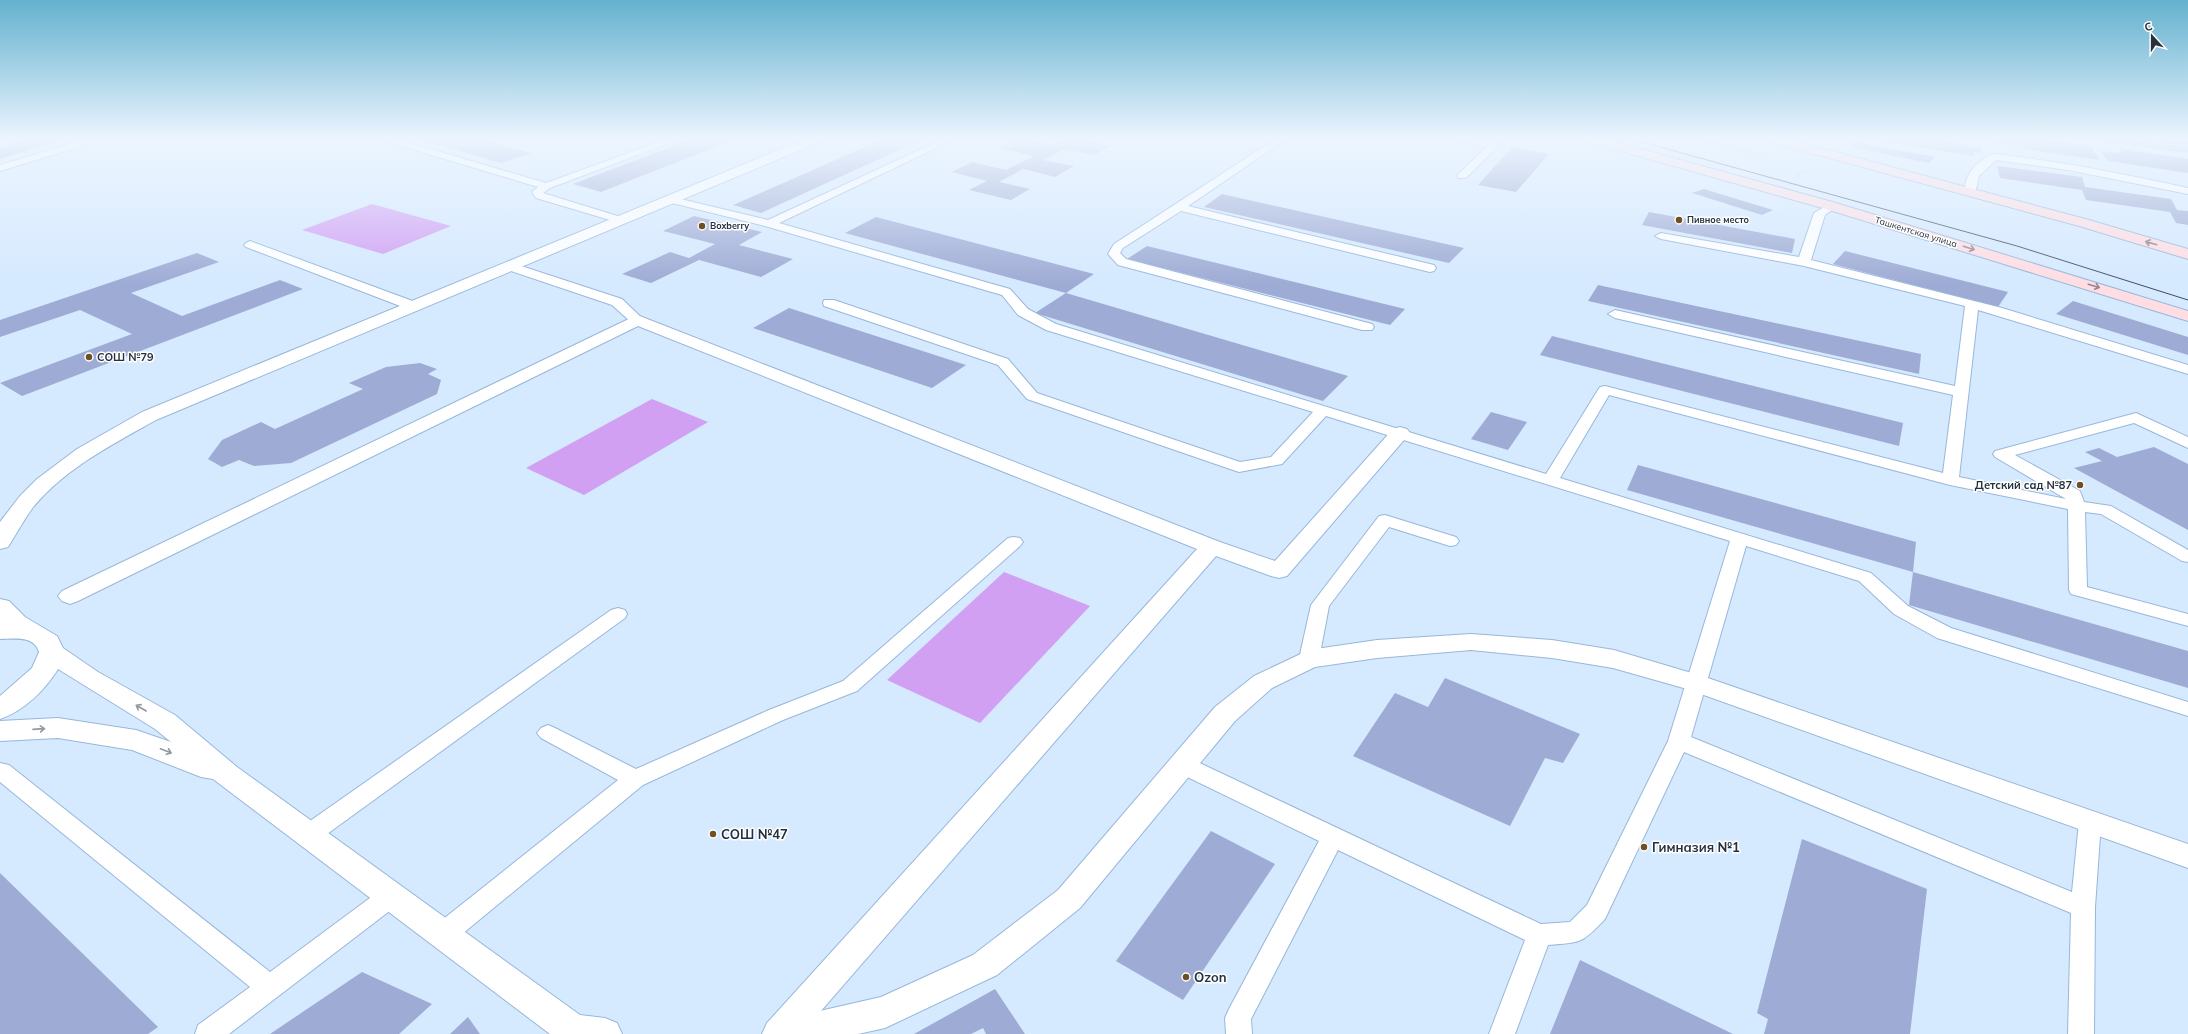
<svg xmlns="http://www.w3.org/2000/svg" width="2188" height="1034" viewBox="0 0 2188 1034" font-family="Mulish,sans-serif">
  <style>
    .green { fill: #d1a0f3 }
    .building { fill: #9eabd4 }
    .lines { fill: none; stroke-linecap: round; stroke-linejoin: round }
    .service-casing { stroke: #98b7da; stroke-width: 2 }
    .pedestrian-casing { stroke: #98b7da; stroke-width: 2 }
    .minor-casing { stroke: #98b7da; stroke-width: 2 }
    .secondary-casing { stroke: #98b7da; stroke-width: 2 }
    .path { stroke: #899aac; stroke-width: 1.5; stroke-dasharray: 0.5 2; stroke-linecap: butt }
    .service { fill: #fff; fill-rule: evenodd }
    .pedestrian { fill: #fff; fill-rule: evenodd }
    .minor { fill: #fff; fill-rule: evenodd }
    .secondary { fill: #ffdde2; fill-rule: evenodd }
    .tram { stroke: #3f4d5c; stroke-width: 1 }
    .oneway { stroke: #928790 }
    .oneway2 { stroke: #92989f }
    .poi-dot { fill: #6f4f25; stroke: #fff; stroke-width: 1.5 }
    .labels { text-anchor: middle; stroke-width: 3; stroke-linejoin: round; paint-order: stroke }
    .far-poi-label { font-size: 9px; font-weight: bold; fill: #24313f; stroke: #fff; text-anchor: start }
    .far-street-label { font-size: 9px; fill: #24313f; stroke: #fff }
    .poi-label { font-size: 11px; font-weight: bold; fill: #24313f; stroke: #fff; text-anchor: start }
    .near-poi-label { font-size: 13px; font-weight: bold; fill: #24313f; stroke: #fff; text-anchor: start }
  </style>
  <rect width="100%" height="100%" fill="#d5e9ff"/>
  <!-- green -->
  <g class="green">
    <path d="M2139 140H2188V146Z"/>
    <path d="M372 204 451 226 383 254 302 230Z"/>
    <path d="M652 399 708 422 584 495 526 468Z"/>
    <path d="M1004 572 1090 606 980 723 887 680Z"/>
  </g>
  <!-- building -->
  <g class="building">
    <path d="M25 140H63L0 159V147Z"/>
    <path d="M421 140H484L531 153 501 163Z"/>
    <path d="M689 140H733L601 192 573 184Z"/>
    <path d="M881 140H921L761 213 733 205Z"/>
    <path d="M1017 140H1028L1054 145 1065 140H1082L1111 146 1094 155 1064 149 1043 160 1074 166 1055 177 1023 169 999 182 1030 189 1011 200 969 190 987 181 952 172 972 162 1006 170 1034 156 1000 148Z"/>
    <path d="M1874 140H1934L1980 147 1983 154 1974 152 1973 156Z"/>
    <path d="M1985 140H2045L2091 146 2100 160 2024 149 2022 146Z"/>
    <path d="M2094 140H2124L2188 147V153Z"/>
    <path d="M1856 142 1935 157 1929 163 1851 147Z"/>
    <path d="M1512 147 1549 154 1516 192 1478 185Z"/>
    <path d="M2121 149 2188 159V173L2108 161 2100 151 2122 153Z"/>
    <path d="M1997 166 2082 177 2085 187 2171 199 2177 210 2188 211V225L2176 223 2170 212 2086 200 2082 190 2000 178Z"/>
    <path d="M1704 189 1773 210 1762 215 1692 193Z"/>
    <path d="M1222 194 1464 248 1449 263 1204 207Z"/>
    <path d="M1649 212 1795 239 1792 253 1642 225Z"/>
    <path d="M694 216 762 232 739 245 793 259 761 277 699 260 651 283 622 274 670 252 689 258 715 244 663 231Z"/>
    <path d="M876 217 1094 274 1066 293 845 233Z"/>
    <path d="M1147 246 1405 309 1390 325 1127 259Z"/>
    <path d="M1845 251 2008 292 1998 307 1833 264Z"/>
    <path d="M197 253 219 262 131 293 182 316 280 280 303 289 22 396 0 383 132 334 80 310 0 337V320Z"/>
    <path d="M1598 285 1921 354 1919 374 1588 301Z"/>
    <path d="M1066 293 1348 376 1323 401 1035 313Z"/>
    <path d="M2073 301 2188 337V355L2056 314Z"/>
    <path d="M789 308 966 365 932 388 753 328Z"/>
    <path d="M1552 336 1903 423 1899 446 1540 355Z"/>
    <path d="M420 363 437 369 428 374 441 380 437 394 291 463 254 466 239 460 222 467 208 459 222 440 261 422 275 429 363 389 349 383 386 367Z"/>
    <path d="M1491 412 1527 422 1508 450 1471 439Z"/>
    <path d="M2154 447 2188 464V530L2074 468 2102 461 2085 452 2099 448 2117 457Z"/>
    <path d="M1638 465 1916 542 1913 572 2188 651V688L1909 605 1913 572 1627 490Z"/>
    <path d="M1445 678 1580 734 1563 763 1545 758 1510 826 1353 756 1395 693 1428 707Z"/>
    <path d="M1211 831 1275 864 1183 1000 1116 961Z"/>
    <path d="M1802 839 1927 889 1910 1034H1764L1768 1019 1757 1013Z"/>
    <path d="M0 873 158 1027 148 1034H0Z"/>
    <path d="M1580 960 1733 1034H1550Z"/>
    <path d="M362 972 432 1004 399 1034H270Z"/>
    <path d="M995 989 1025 1034H986L983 1028 971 1034H914Z"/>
    <path d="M468 1017 480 1034H450Z"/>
  </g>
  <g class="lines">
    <defs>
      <g id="service">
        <path d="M83 140H97L95 142 0 171V165Z"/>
        <path d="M386 140H400L546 183 664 140H677L550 188 543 193 624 218 626 220 624 222 620 223 536 198 532 192 538 187 388 142Z"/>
        <path d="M941 140H953L779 223 1010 289 1028 309 1056 324 1546 474 1598 390 1600 387 1605 386 1943 473 1953 395 1615 318 1608 314 1615 310 1955 386 1965 306 1804 266 1661 239 1655 236 1661 233 1799 257 1814 213 1831 203 1837 206 1825 215 1811 260 2002 308 2188 365V374L1978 310 1959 477 2066 499 1995 457 1993 454 1995 451 2136 413 2188 437V448L2134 423 2015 455 2080 491 2084 502 2111 506 2188 550V562L2182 561 2101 514 2085 512 2087 587 2188 614V626L2071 594 2069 590 2068 509 1950 485 1609 395 1560 478 1871 573 1908 606 1951 628 2188 702V716L1937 638 1894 614 1859 581 1746 546 1691 737 2072 892 2079 822 2082 816 2090 813 2098 816 2101 822 2095 907 2094 1034H2068L2071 913 1684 752 1605 919C1581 944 1582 942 1548 945L1515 1034H1489L1525 940 1338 850 1251 1019 1252 1034H1226L1225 1018 1229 1009 1319 841 1173 770 1170 764 1173 758 1181 756 1189 758 1541 924 1570 922 1587 905 1668 741 1730 541 1326 416 1282 464 1239 472 1233 470 1027 399 998 365 824 306 823 303 824 300H834L1008 359 1037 393 1240 462 1271 457 1313 412 1046 330 1018 315 1002 295 765 226 664 201 663 199 668 196 768 220Z"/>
        <path d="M1274 140H1285L1188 206 1434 265 1436 268 1434 271 1430 272 1181 211 1123 248 1120 253 1126 259 1372 324 1374 327 1372 330H1362L1118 265 1108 254 1114 244Z"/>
        <path d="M1460 140H1480L1497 143 1499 145 1466 178H1458V174L1487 147 1462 142Z"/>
        <path d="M1994 154C2060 161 2124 174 2188 188V194L2068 170 1996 160 1979 176 1975 194H1967C1959 179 1980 157 1994 154Z"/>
        <path d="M250 241 418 303 419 306 413 310 408 309 246 247 244 245 246 243Z"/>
        <path d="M509 262 622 299 644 320 637 324 632 323 612 305 505 269 503 266 505 263Z"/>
        <path d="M1385 515 1456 537 1459 541 1456 545 1450 546 1389 527 1329 606 1319 659 1316 664 1309 666 1302 664 1299 659 1311 605 1379 516Z"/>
        <path d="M1014 537 1020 538 1023 542 1020 546 857 691 783 720 643 785 450 944 441 947 432 944 428 936 432 928 618 780 541 738 537 733 541 728 548 725 555 728 636 769 769 710 843 681 1008 538Z"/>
        <path d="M618 608 625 610 627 614 625 618 316 842 308 844 300 842 296 835 300 828 611 610Z"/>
        <path d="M0 763 9 765 270 972 382 889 391 886 400 889 403 896 400 903 229 1034H195L198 1025 250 987 0 782Z"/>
      </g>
      <path id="pedestrian" d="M637 315 1220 542 1275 561 1393 429 1400 427 1407 429 1410 433 1287 576 1279 578 1271 576 1216 556 801 1034H762L767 1023 1197 549 638 326 78 601 70 604 62 601 58 596 62 591Z"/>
      <g id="minor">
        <path d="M803 140H819L817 143 156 420C113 444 66 468 34 506 24 519 17 533 8 547L0 549V522L20 496 37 479 77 449 142 412Z"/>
        <path d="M0 599 9 601 25 617 57 636 63 648 98 672 175 715 237 767 580 1015 605 1018 617 1023 622 1034H550L213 779 201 777 132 750 58 738 0 741V721L58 718 136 730 171 742 155 729 58 669C45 690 24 711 0 719V696L32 668 39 652C34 635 14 639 0 639Z"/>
        <path d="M1471 634 1552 640 1614 650 1705 677 2188 844V868L1687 689 1613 668 1552 658 1471 650 1377 658 1315 667 1272 688 1235 721 1080 908 997 975 885 1028 858 1034H772L777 1023 789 1018 881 997 973 955 1058 890 1215 707 1254 676 1309 650 1377 640Z"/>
      </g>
      <g id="secondary">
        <path d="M1590 140H1609L1836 203 2188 311V321L1826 209 1592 143Z"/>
        <path d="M1772 140H1791L2089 220 2188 249V259L2079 226 1774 143Z"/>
      </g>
    </defs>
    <!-- service casing -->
    <use href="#service" class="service-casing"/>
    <!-- pedestrian casing -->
    <use href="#pedestrian" class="pedestrian-casing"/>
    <!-- minor casing -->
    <use href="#minor" class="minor-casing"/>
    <!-- secondary casing -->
    <use href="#secondary" class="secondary-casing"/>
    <!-- path -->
    <g class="path">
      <path d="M1701 140 1764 156"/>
      <path d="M1797 175 1807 170"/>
    </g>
    <!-- service -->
    <use href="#service" class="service"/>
    <!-- pedestrian -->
    <use href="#pedestrian" class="pedestrian"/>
    <!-- minor -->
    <use href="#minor" class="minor"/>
    <!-- secondary -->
    <use href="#secondary" class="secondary"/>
    <!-- tram -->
    <path class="tram" d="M1635 140 2017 246 2188 300"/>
  </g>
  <!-- one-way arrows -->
  <defs><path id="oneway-shaft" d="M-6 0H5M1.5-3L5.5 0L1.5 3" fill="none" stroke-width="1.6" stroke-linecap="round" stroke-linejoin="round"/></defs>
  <g class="oneway">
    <use href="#oneway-shaft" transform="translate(2151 243) rotate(-164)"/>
    <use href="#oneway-shaft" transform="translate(1969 248) rotate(17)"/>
    <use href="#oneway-shaft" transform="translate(2094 286) rotate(17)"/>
  </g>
  <g class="oneway2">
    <use href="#oneway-shaft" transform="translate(141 708) rotate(-150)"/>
    <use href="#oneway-shaft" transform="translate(39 729) rotate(-4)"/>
    <use href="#oneway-shaft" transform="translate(166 751) rotate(21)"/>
  </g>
  <!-- sky -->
  <linearGradient id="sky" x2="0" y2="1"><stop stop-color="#64b1ce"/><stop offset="0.49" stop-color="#ecf5ff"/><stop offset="1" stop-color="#ecf5ff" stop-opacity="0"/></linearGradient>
  <rect width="2188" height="284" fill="url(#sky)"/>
  <!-- markers -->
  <g class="poi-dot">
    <circle cx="1679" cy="220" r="4"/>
    <circle cx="702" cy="226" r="4"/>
    <circle cx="89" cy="357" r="4"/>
    <circle cx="2080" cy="485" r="4"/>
    <circle cx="713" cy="834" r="4"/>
    <circle cx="1644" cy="847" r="4"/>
    <circle cx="1186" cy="977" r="4"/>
  </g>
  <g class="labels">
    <!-- far-poi labels -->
    <g class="far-poi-label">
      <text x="1687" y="223">Пивное место</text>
      <text x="710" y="229">Boxberry</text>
    </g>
    <!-- far-street labels -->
    <g class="far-street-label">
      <text transform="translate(1916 232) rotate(17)" y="3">Ташкентская улица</text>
    </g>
    <!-- poi labels -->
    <g class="poi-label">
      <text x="97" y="361">СОШ №79</text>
      <text x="2072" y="489" text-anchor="end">Детский сад №87</text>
    </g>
    <!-- near-poi labels -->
    <g class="near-poi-label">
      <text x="721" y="839">СОШ №47</text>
      <text x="1652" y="852">Гимназия №1</text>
      <text x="1194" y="982">Ozon</text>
    </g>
  </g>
  <!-- north arrow -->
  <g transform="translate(2152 36) rotate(339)" stroke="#ffffff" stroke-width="3" paint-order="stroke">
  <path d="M0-3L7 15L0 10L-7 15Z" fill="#24313f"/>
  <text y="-6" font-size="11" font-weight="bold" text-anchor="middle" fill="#24313f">С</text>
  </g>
</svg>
